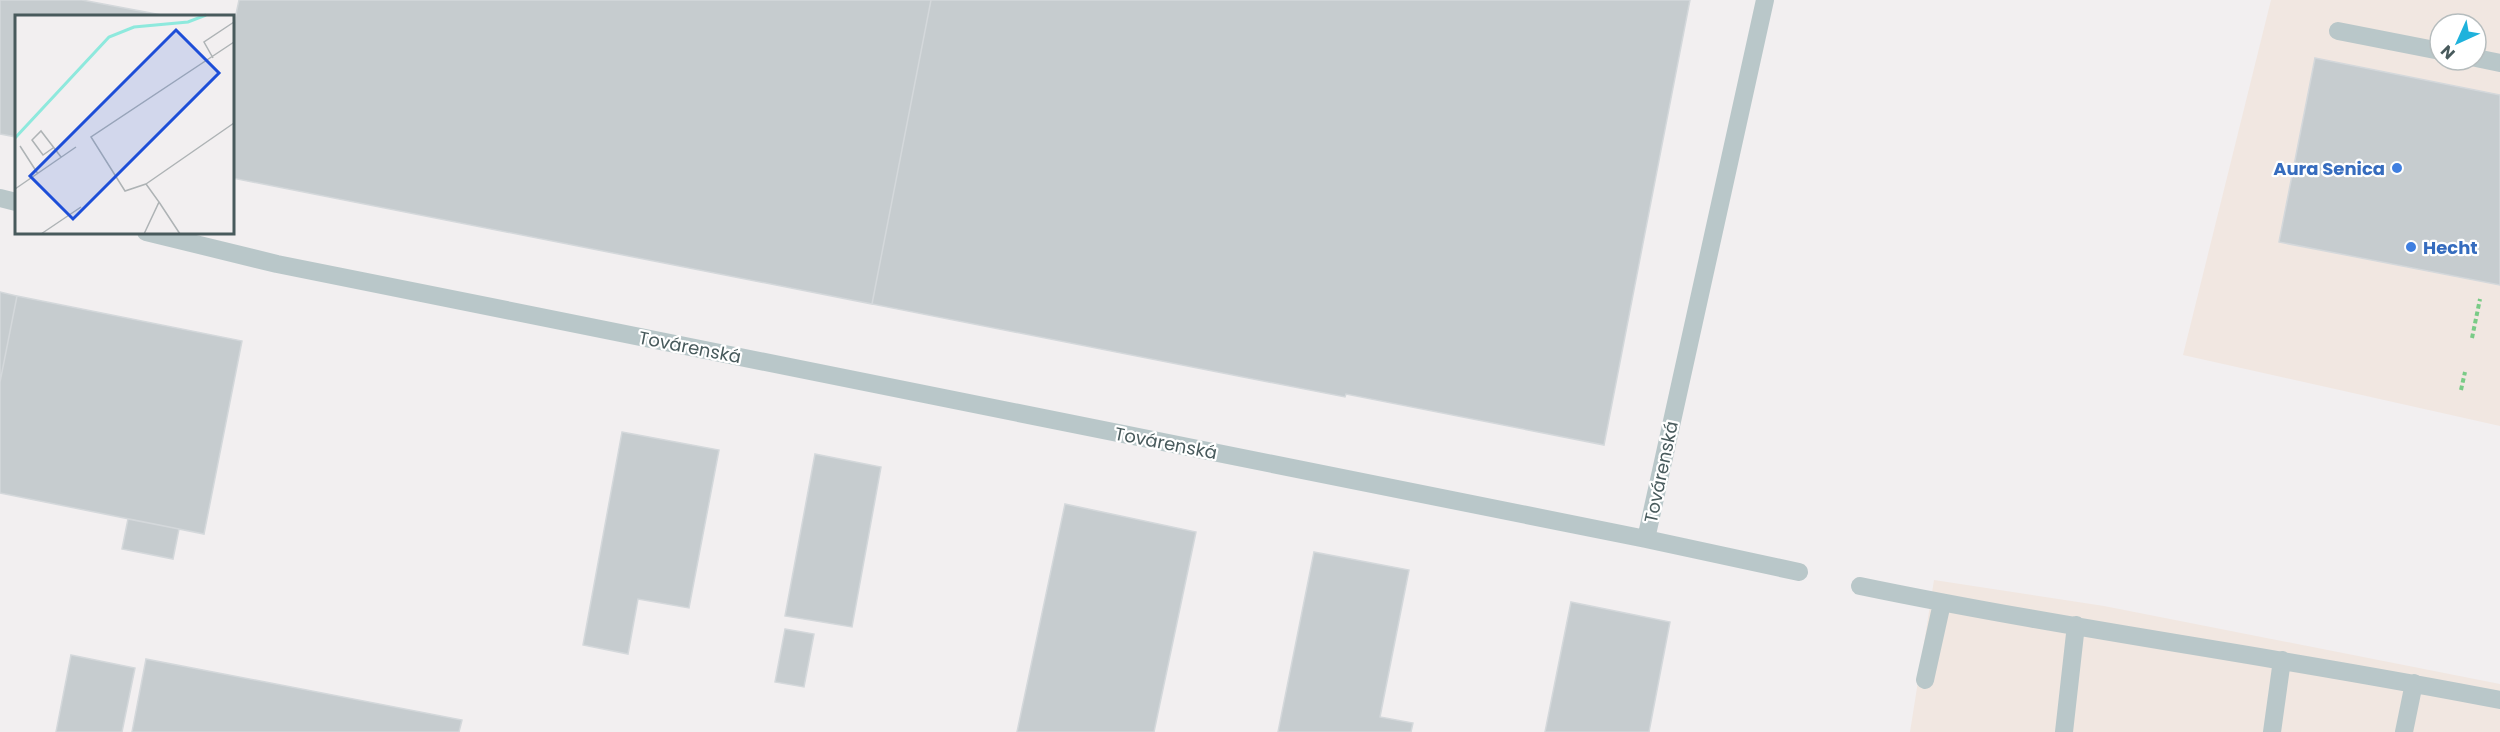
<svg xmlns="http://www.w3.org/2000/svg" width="2500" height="732" font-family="Poppins,sans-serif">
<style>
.commercial{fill:#f1e7e1;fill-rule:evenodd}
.building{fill:#c6cccf;stroke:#d4d8db;stroke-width:1.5}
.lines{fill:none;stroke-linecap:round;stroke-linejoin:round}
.path{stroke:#79cb86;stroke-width:4;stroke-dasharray:4.5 3;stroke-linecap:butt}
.lane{stroke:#b9c7c9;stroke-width:18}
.shop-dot{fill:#3f7fe0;stroke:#fff;stroke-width:2}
.labels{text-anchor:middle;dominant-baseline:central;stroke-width:4.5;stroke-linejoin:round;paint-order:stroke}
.shop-label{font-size:18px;font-weight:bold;fill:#366cbe;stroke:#fff;text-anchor:end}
.street-label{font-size:18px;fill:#485a5c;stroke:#fff}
.inset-river{fill:none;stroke:#8ee9dd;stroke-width:3}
.inset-road{fill:none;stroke:#aeb3b5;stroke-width:1.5}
.view{fill:#1d4ed8;fill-opacity:0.15;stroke:#1d4ed8;stroke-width:3}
.inset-edge{fill:none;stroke:#485a5c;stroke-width:3}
</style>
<rect width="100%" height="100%" fill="#f2eff0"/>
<path class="commercial" d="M 2271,0 L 2500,0 L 2500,426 L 2183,355 ZM 2440,24 L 2476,24 L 2476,60 L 2440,60 Z
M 1934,580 L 2104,606 L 2500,684 L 2500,732 L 1910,732 Z"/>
<path class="building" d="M 0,0 L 82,0 L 167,16 L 16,16 L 16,137 L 0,134 Z
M 239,0 L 931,0 L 872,304 L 232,178 L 232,33 Z
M 931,0 L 1690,0 L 1604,445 L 1346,394 L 1345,397 L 872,304 Z
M 2315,58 L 2500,95 L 2500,285 L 2279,242 Z
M 0,292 L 17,296 L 0,382 Z
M 17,296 L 242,341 L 204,534 L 0,493 L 0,382 Z
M 622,432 L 719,450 L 689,608 L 638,599 L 628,654 L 583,645 Z
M 815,454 L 881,467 L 852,627 L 785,616 Z
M 1065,504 L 1196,532 L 1154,732 L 1017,732 Z
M 128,519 L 179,529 L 173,559 L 122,549 Z
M 1314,552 L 1409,570 L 1380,717 L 1413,723 L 1411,732 L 1278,732 Z
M 1571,602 L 1670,622 L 1649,732 L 1545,732 Z
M 785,629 L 814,634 L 804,687 L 775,682 Z
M 71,655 L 135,668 L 122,732 L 56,732 Z
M 146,659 L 462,720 L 459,732 L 132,732 Z"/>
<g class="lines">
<path class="path" d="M 2472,338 L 2480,299
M 2461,390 L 2465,372"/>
<path class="lane" d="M 2338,31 L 2440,51
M 2476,58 L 2500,63
M 0,198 L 16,202
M 146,232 L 277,264 L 1646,539 L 1765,0
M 1646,539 L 1799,572
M 1860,586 C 2072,630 2287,658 2500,700
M 1925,680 L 1942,603
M 2064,732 L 2076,625
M 2272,732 L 2282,660
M 2404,732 L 2414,683"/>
</g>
<g class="shop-dot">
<circle cx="2397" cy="168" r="6"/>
<circle cx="2411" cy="247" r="6"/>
</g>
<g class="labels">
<g class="shop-label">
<text x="2385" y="168">Aura Senica</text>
<text x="2423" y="247" text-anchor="start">Hecht</text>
</g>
<g class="street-label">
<text transform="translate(690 347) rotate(11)">Továrenská</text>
<text transform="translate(1166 443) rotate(11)">Továrenská</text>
<text transform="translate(1661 472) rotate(-78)">Továrenská</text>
</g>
</g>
<g transform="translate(15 15)">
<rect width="219" height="219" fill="#f2eff0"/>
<path class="inset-river" d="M 0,123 L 94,22 L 119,12 L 173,7 L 191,0"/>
<path class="inset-road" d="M 198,43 L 189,27 L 219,7M 5,131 L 23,159M 38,133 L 28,140 L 17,125 L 26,116 L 46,142M 131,169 L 219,108M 0,174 L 61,132M 144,187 L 165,219M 26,219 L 66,192M 129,219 L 144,187 L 131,169 L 110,176 L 76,122 L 219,27"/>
<path class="view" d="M 161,15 L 204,58 L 58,204 L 15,161 Z"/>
<rect width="219" height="219" class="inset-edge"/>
</g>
<g transform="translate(2458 42) rotate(225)"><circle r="28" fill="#ffffff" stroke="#b6bdbe" stroke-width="1.5"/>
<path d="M0-4.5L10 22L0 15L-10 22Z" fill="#1fb2dc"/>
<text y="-9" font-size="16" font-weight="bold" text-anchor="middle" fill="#485a5c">N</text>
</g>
</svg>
